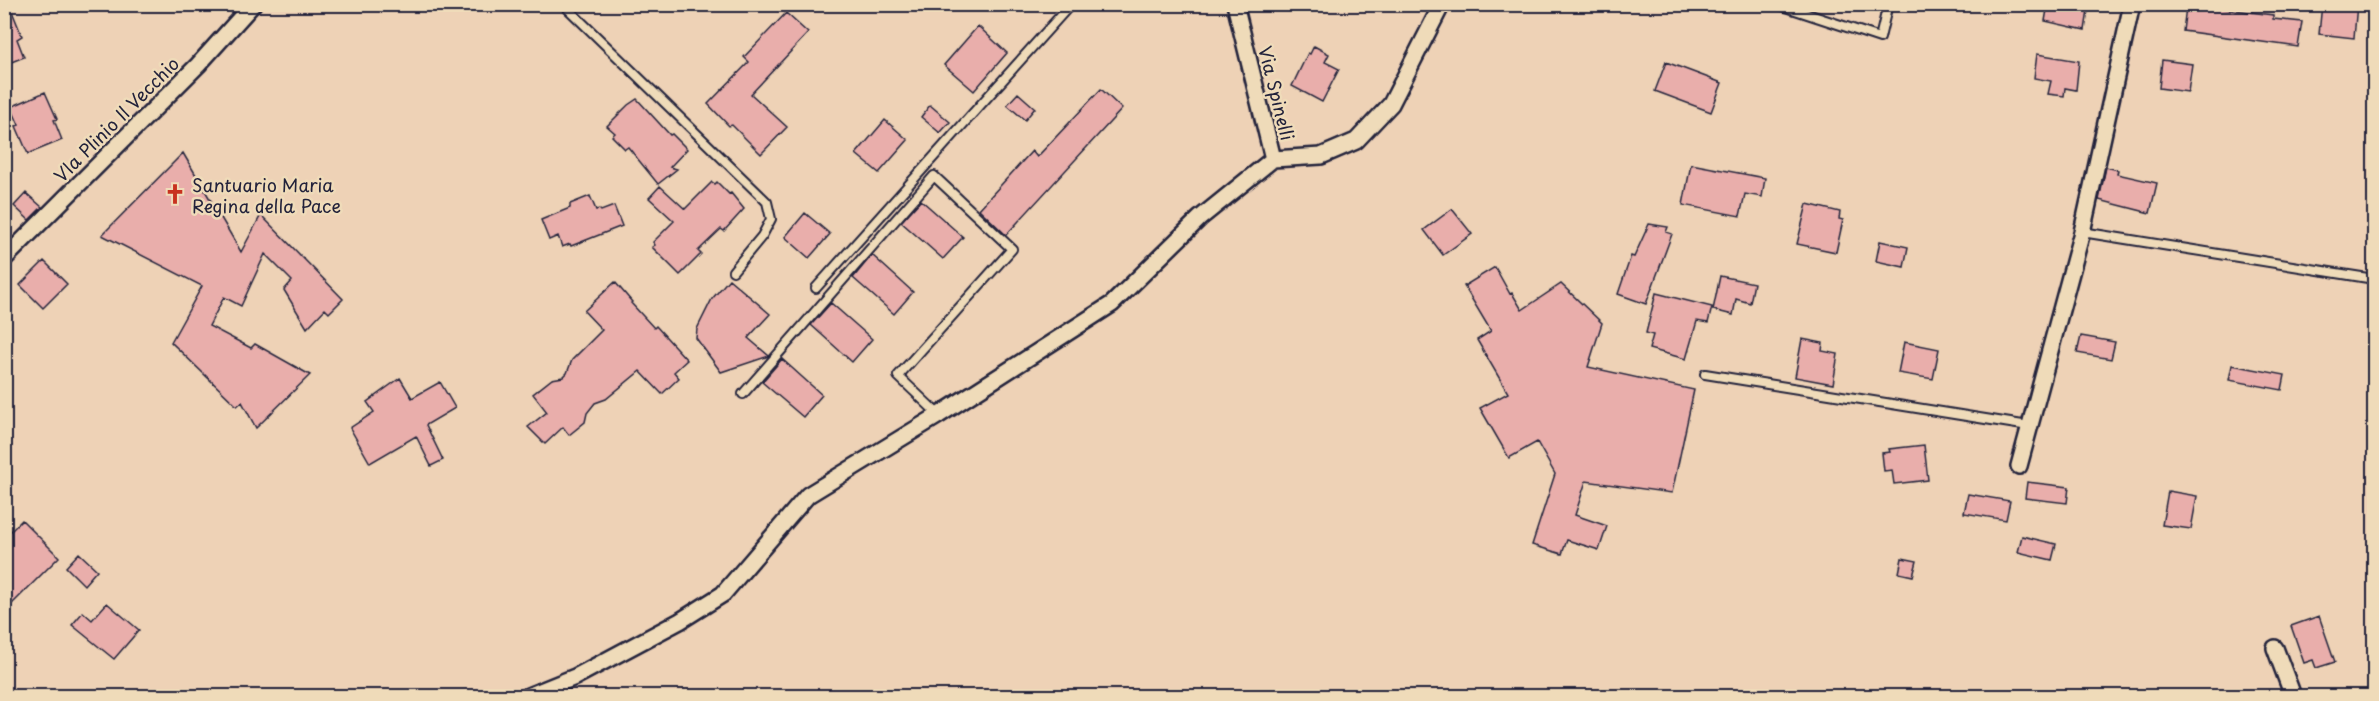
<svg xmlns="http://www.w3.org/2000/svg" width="2379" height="701" font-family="'Playpen Sans',sans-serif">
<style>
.building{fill:#e9aeab;stroke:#22223b;stroke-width:1.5}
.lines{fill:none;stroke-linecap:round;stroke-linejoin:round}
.service-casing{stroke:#22223b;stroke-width:12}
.minor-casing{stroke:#22223b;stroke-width:20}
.service{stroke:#efdbb9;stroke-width:8}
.minor{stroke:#efdbb9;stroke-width:15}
.labels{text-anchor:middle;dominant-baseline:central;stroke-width:5;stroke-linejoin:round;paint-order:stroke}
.street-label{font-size:18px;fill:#22223b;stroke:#efdbb9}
.poi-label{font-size:18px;fill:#22223b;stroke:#efdbb9;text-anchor:start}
</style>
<rect width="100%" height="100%" fill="#eed2b6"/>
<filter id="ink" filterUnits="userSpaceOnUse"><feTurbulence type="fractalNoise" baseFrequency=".0167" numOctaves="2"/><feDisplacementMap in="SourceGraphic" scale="12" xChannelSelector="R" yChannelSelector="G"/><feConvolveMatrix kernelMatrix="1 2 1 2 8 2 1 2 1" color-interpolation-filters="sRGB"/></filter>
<g filter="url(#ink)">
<path class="building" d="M 4,4 L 9,4 L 22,36 L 17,39 L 24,57 L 4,65 Z
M 2048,4 L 2089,4 L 2085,30 L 2045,21 Z
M 2322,4 L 2357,4 L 2354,38 L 2319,34 Z
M 2202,6 L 2273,15 L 2273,19 L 2302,22 L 2298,47 L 2183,31 L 2186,7 L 2201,9 Z
M 786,13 L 808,33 L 751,94 L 787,127 L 761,154 L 732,125 L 729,126 L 708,104 L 749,62 L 744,57 Z
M 978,26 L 1007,53 L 974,91 L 944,65 Z
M 1314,46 L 1329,54 L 1325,62 L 1339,69 L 1322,102 L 1292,86 L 1308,53 L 1310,54 Z
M 2037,54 L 2079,61 L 2076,90 L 2065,88 L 2064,96 L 2048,94 L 2051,81 L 2034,78 Z
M 2162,60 L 2192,64 L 2188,92 L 2159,88 Z
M 1666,62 L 1722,83 L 1711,112 L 1655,91 Z
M 1101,89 L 1122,109 L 1006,235 L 979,209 L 1032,151 L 1037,157 Z
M 45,92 L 57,119 L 54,120 L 62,140 L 28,154 L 16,126 L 19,125 L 11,107 Z
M 1018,93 L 1035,108 L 1025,120 L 1007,105 Z
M 637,99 L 670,135 L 672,134 L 687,149 L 670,167 L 677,169 L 658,184 L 628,147 L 625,149 L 612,136 L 615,133 L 607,126 L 628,105 Z
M 930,105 L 950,122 L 940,133 L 921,117 Z
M 885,120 L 908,140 L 879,173 L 856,154 Z
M 183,153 L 241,252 L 261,215 L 343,299 L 329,313 L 325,309 L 307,328 L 284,290 L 292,281 L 265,254 L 241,306 L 224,297 L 209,326 L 251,348 L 255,344 L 310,375 L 256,428 L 242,402 L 237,406 L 171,342 L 202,286 L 102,235 Z
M 1691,164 L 1765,178 L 1762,197 L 1745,194 L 1740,216 L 1683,205 Z
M 2106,167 L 2118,170 L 2117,174 L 2157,183 L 2150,213 L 2099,200 Z
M 712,182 L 715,184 L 717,182 L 729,194 L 731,193 L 744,209 L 724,231 L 721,229 L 698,251 L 701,254 L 680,275 L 652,247 L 655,245 L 653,242 L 674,221 L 649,198 L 660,186 L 685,209 Z
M 26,193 L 42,207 L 29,220 L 14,206 Z
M 590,196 L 596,210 L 599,209 L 601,211 L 614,206 L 622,226 L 571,246 L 570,244 L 562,247 L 558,236 L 549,240 L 541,220 L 570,208 L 570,204 Z
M 921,200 L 963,237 L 943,259 L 901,222 Z
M 1807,204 L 1840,212 L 1839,219 L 1843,220 L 1836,252 L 1797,244 Z
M 1452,209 L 1472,234 L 1443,255 L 1424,230 Z
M 805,213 L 830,234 L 809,258 L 785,237 Z
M 1649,224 L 1668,227 L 1666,232 L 1672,234 L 1646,304 L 1618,294 L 1631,256 L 1634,257 Z
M 1880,241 L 1908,247 L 1904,267 L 1876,261 Z
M 872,255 L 913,292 L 894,314 L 853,278 Z
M 44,261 L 67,284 L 43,308 L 20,285 Z
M 1495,267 L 1510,294 L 1512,293 L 1522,310 L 1561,284 L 1602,323 L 1588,367 L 1694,390 L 1672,493 L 1586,481 L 1575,515 L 1607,526 L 1599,550 L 1567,540 L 1562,554 L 1532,545 L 1555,474 L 1537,442 L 1509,458 L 1480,408 L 1508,393 L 1477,340 L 1491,331 L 1464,286 Z
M 1720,276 L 1754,283 L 1750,303 L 1736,299 L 1733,315 L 1713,310 Z
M 729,279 L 770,314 L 748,338 L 769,356 L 721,372 L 696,338 L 697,329 L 712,299 Z
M 615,282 L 632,302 L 631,303 L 654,328 L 656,326 L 687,360 L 674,372 L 679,378 L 662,394 L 640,371 L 606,399 L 595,403 L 587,413 L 585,422 L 569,435 L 563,427 L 545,444 L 528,427 L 547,412 L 533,394 L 552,379 L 563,377 L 567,373 L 572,360 L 602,330 L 584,311 Z
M 1656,293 L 1712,307 L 1708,323 L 1697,321 L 1686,359 L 1649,349 L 1653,335 L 1646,333 Z
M 831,303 L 872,339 L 852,362 L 811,325 Z
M 2081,336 L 2115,342 L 2111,359 L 2077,353 Z
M 1802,339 L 1823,343 L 1822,351 L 1838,354 L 1833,384 L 1795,377 Z
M 1904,342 L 1939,349 L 1933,379 L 1898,373 Z
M 782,359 L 822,395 L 803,417 L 762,382 Z
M 2232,365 L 2285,375 L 2282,390 L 2229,380 Z
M 400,378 L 412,398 L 440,382 L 455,408 L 426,425 L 443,460 L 431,466 L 416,436 L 370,463 L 350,428 L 374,412 L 367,402 Z
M 1924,445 L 1928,480 L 1894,484 L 1892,470 L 1884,471 L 1882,453 L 1890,452 L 1889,449 Z
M 2027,482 L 2069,487 L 2067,503 L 2025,498 Z
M 2168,491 L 2197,496 L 2191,529 L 2162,525 Z
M 1968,494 L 2010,501 L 2006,520 L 1964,513 Z
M 22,520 L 59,557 L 4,612 L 4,538 Z
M 2022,536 L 2056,544 L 2052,560 L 2018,552 Z
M 79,553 L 97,570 L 84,585 L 66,567 Z
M 1902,558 L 1917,561 L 1913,576 L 1899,573 Z
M 107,603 L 139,630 L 114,659 L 72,625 L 83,612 L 92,620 Z
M 2319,616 L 2335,662 L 2316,668 L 2313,660 L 2304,663 L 2291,626 Z"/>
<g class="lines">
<g class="service-casing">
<path id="service" d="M 563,4 L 767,202 L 771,219 L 762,236 L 733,271
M 1777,4 L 1880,38 L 1888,4
M 2082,232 L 2374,279
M 816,288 L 1071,4
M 1705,374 L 2029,426
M 743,394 L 934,176 L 1012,249 L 898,376 L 939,415"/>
</g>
<g class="minor-casing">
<path id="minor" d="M 1235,4 L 1273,159 L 1321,156 L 1356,141 L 1391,104 L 1442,4
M 4,259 L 198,65 L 253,4
M 2019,466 L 2082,232 L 2132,4
M 2275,648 L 2293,696
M 528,696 L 575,677 L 680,621 L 723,594 L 808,495 L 939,415 L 1112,304 L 1200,218 L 1273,159"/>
</g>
<use href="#service" class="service"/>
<use href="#minor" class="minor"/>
</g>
</g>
<defs>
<g id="church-bare" transform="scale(1.62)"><path d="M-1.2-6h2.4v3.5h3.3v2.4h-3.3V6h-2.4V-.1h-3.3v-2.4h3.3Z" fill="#c8321e" stroke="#efdbb9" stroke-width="2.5" paint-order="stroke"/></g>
</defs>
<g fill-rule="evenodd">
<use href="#church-bare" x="175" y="194"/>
</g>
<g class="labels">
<g class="street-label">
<text transform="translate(1277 93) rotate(76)">Via Spinelli</text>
<text transform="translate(116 119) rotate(-45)">VIa Plinio Il Vecchio</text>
</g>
<g class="poi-label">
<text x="192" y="184">Santuario Maria<tspan x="192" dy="21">Regina della Pace</tspan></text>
</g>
</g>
<rect width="2379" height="701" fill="none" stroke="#efdbb9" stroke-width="24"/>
<rect x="12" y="12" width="2355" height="677" fill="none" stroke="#22223b" stroke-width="2" filter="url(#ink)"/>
</svg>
